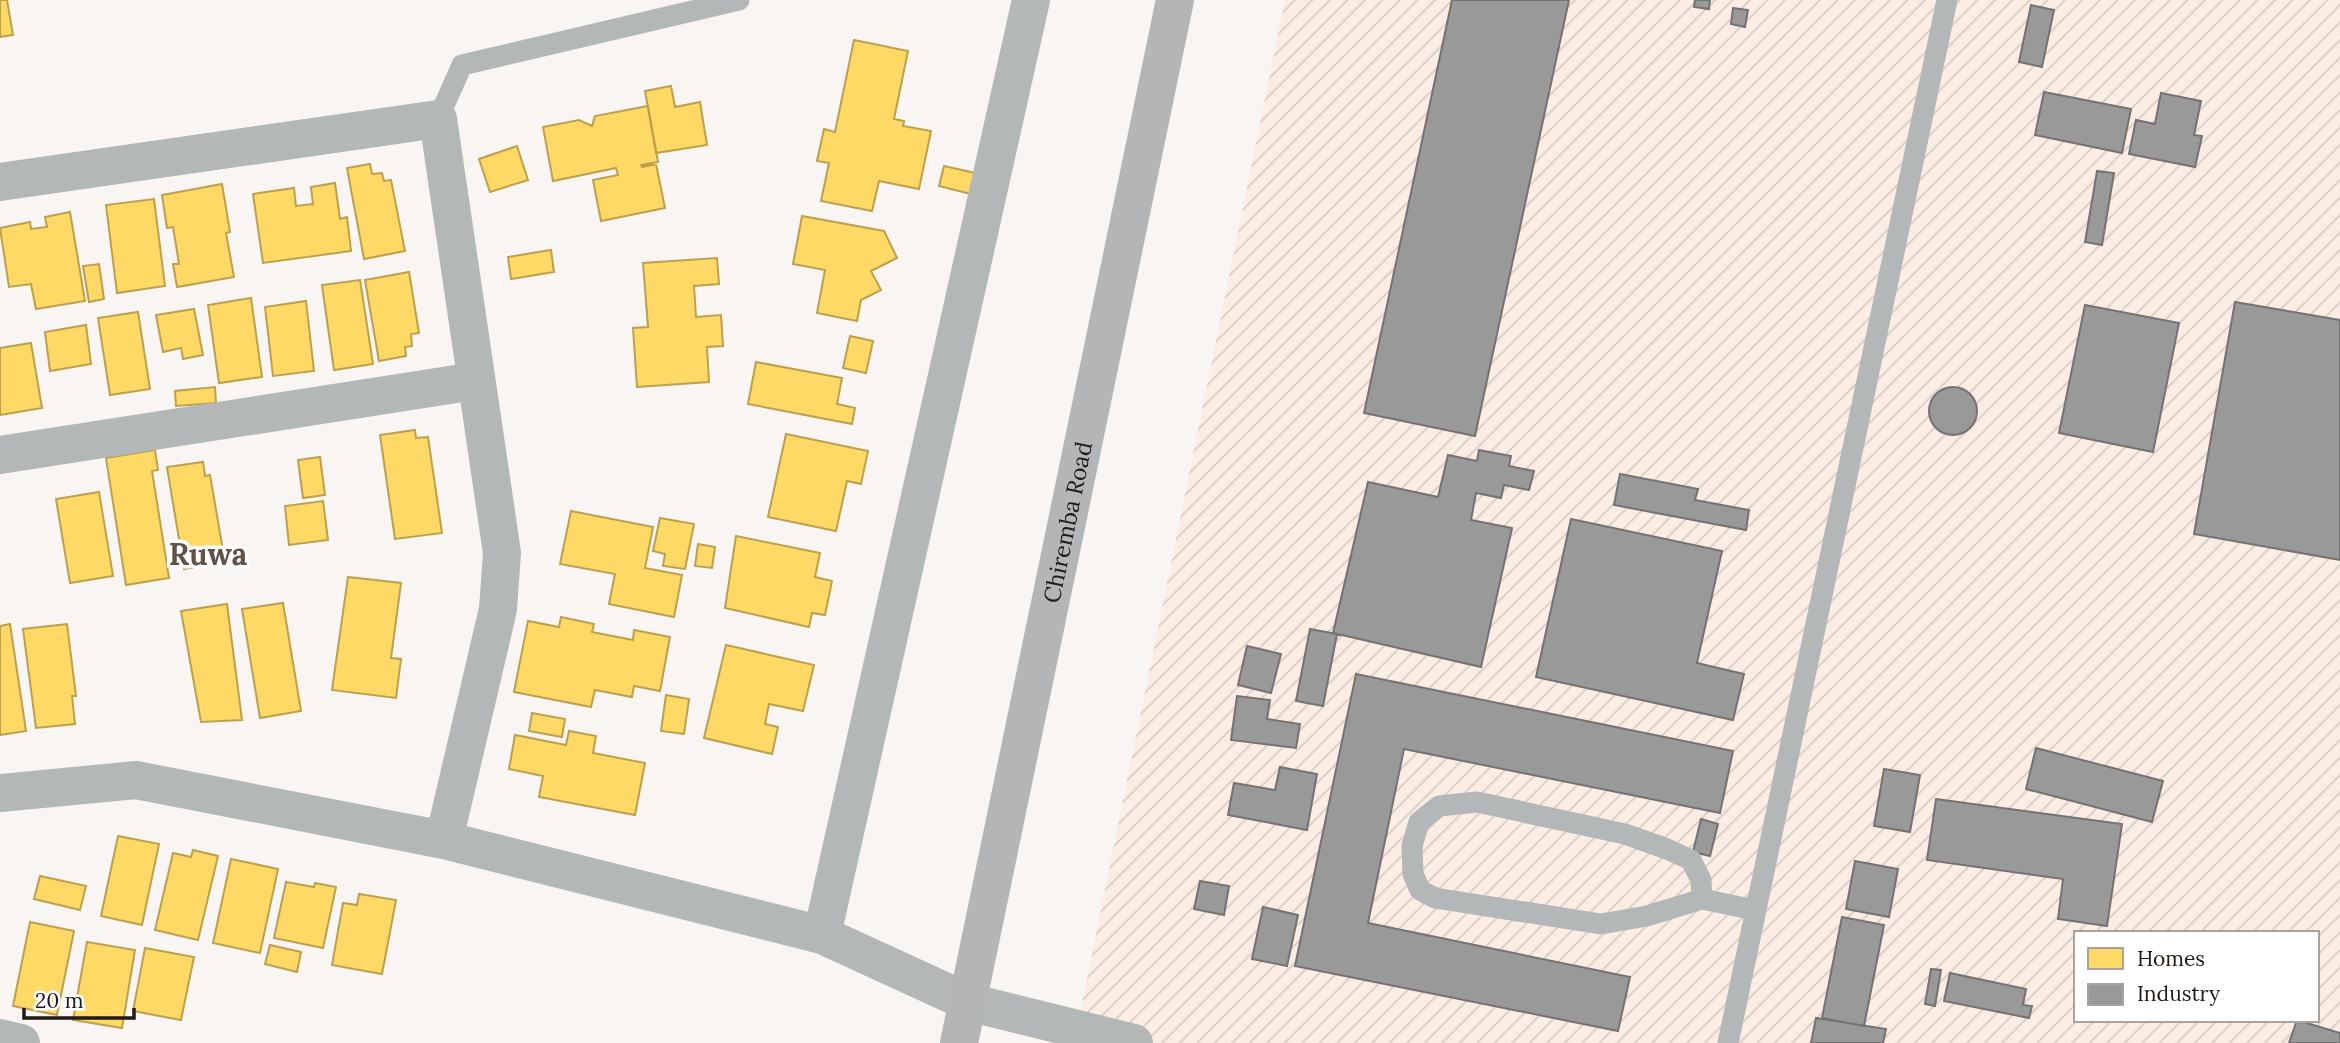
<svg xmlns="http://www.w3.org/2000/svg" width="2340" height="1043" font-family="Lora,serif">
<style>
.industrial{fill:url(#industrial-furrows);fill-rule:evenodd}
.homes{fill:#ffd966;stroke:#bca04e;stroke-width:2}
.industry{fill:#999;stroke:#757371;stroke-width:2}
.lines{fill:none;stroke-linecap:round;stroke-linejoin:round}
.lane{stroke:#b4b7b8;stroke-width:21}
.street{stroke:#b4b7b8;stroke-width:38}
.secondary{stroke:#b3b5b6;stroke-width:38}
.labels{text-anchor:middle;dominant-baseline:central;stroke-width:7;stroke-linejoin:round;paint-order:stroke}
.street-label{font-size:23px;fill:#211a15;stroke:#fff}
.district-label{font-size:30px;font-weight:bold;fill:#625146;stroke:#fff}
</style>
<defs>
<pattern id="industrial-furrows" width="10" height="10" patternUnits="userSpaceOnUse" patternTransform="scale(1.75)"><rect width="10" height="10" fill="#fbede4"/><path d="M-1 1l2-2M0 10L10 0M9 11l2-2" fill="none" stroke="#d7cbc3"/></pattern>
</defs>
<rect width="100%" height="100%" fill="#f9f5f2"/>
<path class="industrial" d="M 1285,0 L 2340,0 L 2340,1043 L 1074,1043 ZM 2076,933 L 2317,933 L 2317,1020 L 2076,1020 Z"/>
<path class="homes" d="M 0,0 L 7,0 L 13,35 L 0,37 Z
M 854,40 L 908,51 L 894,119 L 904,121 L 903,126 L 931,131 L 919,189 L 879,181 L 872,211 L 821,201 L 829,163 L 817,161 L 824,129 L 835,132 Z
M 671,86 L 675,107 L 700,102 L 707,145 L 656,153 L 645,91 Z
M 648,106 L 658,162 L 641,165 L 642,167 L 656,164 L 665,208 L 601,221 L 593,180 L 618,175 L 616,168 L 553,181 L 543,127 L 579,120 L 592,126 L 595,116 Z
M 517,146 L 528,180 L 490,192 L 479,159 Z
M 370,164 L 372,174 L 382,173 L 384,181 L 391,180 L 405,251 L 364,259 L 347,168 Z
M 944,166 L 980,174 L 975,195 L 939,186 Z
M 335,183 L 340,219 L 347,217 L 351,251 L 263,263 L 253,194 L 294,188 L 296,206 L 313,204 L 311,187 Z
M 222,184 L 230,232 L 226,233 L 234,277 L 177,287 L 173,264 L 179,264 L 173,227 L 167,228 L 162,195 Z
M 154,199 L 165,286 L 117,293 L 106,205 Z
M 70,212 L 85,301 L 36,309 L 31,284 L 9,287 L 0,228 L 30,222 L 31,229 L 47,227 L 45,217 Z
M 802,216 L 884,231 L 897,258 L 871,271 L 881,290 L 861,300 L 857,321 L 817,313 L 825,270 L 793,264 Z
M 551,250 L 554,272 L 511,279 L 508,257 Z
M 717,258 L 719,284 L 694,286 L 696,317 L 721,315 L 723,346 L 707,347 L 709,382 L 637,387 L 633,328 L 648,327 L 643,263 Z
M 99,264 L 104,299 L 89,302 L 83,266 Z
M 409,272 L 419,333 L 411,334 L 412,346 L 405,347 L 406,356 L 379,361 L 365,280 Z
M 360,280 L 373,364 L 334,370 L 322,285 Z
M 251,298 L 262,377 L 219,383 L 208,305 Z
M 306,301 L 314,371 L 273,376 L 265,307 Z
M 194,309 L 203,355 L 183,359 L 181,348 L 163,352 L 156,315 Z
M 138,312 L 150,389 L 110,395 L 98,318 Z
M 86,325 L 91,364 L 50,371 L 45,332 Z
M 850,336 L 873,341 L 866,373 L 843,368 Z
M 31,343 L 42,408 L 0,415 L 0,348 Z
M 756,362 L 842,378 L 837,404 L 855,408 L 852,424 L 748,404 Z
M 215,387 L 216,403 L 176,406 L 175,391 Z
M 415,430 L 416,438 L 428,437 L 442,533 L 395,539 L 380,435 Z
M 786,434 L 868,451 L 861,484 L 847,481 L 836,531 L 768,517 Z
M 155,450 L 158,470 L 152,471 L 169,578 L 126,585 L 106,458 Z
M 320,457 L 325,495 L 303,498 L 298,460 Z
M 203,462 L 205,476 L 210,475 L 225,562 L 184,569 L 167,467 Z
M 99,492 L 113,576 L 70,583 L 56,499 Z
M 323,501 L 328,540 L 289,545 L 285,506 Z
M 571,511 L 653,527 L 645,568 L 682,575 L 674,617 L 609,604 L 615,574 L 560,564 Z
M 660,518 L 694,524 L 685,569 L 663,566 L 665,554 L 653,551 Z
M 736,536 L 820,553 L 815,577 L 832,581 L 825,615 L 812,613 L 809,627 L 725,608 Z
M 698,544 L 715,547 L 712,568 L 695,566 Z
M 348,577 L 401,583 L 391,658 L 401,659 L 396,698 L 332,690 Z
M 283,603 L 301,711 L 260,718 L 242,609 Z
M 227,604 L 242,720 L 201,722 L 181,611 Z
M 561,617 L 594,624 L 592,632 L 633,640 L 634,630 L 670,637 L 660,691 L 634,686 L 632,697 L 595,690 L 591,707 L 514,692 L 528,621 L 559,627 Z
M 10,624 L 26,731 L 0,735 L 0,626 Z
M 67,624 L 76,696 L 72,696 L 75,724 L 36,728 L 23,629 Z
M 726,645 L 814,665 L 803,711 L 769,704 L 765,724 L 778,727 L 772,754 L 704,738 Z
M 666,695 L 689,699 L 684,734 L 661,731 Z
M 532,713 L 565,719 L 562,737 L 529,731 Z
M 569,731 L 596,736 L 593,753 L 645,763 L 635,815 L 539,797 L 543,776 L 509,769 L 515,735 L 566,745 Z
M 118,836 L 159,844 L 142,925 L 101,916 Z
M 193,850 L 218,856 L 198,940 L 155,930 L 173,853 L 191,857 Z
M 231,859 L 278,869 L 260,953 L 213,943 Z
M 40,876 L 86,886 L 80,910 L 34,899 Z
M 286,882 L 314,887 L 315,883 L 336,887 L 323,948 L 274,938 Z
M 359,894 L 396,900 L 382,974 L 332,965 L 343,903 L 357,905 Z
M 30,922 L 74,931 L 57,1015 L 13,1006 Z
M 87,942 L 135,950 L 122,1028 L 73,1020 Z
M 270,945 L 301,952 L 297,972 L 265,964 Z
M 145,948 L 194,957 L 181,1020 L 133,1011 Z"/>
<path class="industry" d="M 1452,0 L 1569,0 L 1475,436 L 1364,413 Z
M 1695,0 L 1710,0 L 1709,9 L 1694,7 Z
M 2031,5 L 2054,10 L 2042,67 L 2019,62 Z
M 1733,8 L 1748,10 L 1745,27 L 1731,24 Z
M 2044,92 L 2131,109 L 2122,153 L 2035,135 Z
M 2161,93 L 2201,101 L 2194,135 L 2202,136 L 2195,167 L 2129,154 L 2136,120 L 2155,124 Z
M 2097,171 L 2114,173 L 2102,245 L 2085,242 Z
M 2235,302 L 2340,320 L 2340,560 L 2194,534 Z
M 2085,305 L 2179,323 L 2153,452 L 2059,433 Z
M1929 411a24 24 0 1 1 48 0a24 24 0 1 1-48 0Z
M 1479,450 L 1511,456 L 1509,466 L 1534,471 L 1529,490 L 1504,485 L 1501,498 L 1476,493 L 1471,520 L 1512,528 L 1481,667 L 1333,633 L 1368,482 L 1438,497 L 1448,455 L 1477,461 Z
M 1620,474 L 1698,489 L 1695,500 L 1749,510 L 1746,530 L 1614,505 Z
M 1571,519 L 1722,551 L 1697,663 L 1744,674 L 1733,720 L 1536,677 Z
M 1310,629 L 1337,634 L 1323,706 L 1296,701 Z
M 1247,646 L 1281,654 L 1271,693 L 1238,685 Z
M 1356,674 L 1733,751 L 1720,813 L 1404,749 L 1368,923 L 1630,977 L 1618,1031 L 1295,966 Z
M 1237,696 L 1270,700 L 1267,719 L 1300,724 L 1296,748 L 1231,740 Z
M 2036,748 L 2163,781 L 2152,822 L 2026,789 Z
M 1280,767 L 1317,774 L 1307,830 L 1228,815 L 1234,783 L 1275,790 Z
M 1884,769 L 1920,775 L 1910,832 L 1874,826 Z
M 1936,799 L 2122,824 L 2107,926 L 2058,919 L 2063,879 L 1927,860 Z
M 1701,819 L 1718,824 L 1710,856 L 1693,852 Z
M 1855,861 L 1898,869 L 1889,917 L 1846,909 Z
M 1200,881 L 1229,886 L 1224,915 L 1194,909 Z
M 1263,907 L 1298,915 L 1287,966 L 1252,959 Z
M 1842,917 L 1884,925 L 1864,1026 L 1822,1018 Z
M 1931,969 L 1941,970 L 1935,1006 L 1925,1004 Z
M 1950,973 L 2026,989 L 2023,1005 L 2032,1006 L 2029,1018 L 1944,1001 Z
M 1816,1018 L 1886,1029 L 1883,1043 L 1811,1043 Z
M 2297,1020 L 2340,1033 L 2340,1043 L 2289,1043 Z"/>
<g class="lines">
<path class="lane" d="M 438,119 L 462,65 L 739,0
M 1702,899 L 1701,880 L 1691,860 L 1667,849 L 1625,834 L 1477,802 L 1439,806 L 1419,822 L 1412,846 L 1413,874 L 1420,890 L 1435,898 L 1601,924 L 1647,916 L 1702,899 L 1755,910
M 1728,1043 L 1947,0"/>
<path class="street" d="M 0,182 L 438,119 L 502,553 L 498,609 L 444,840
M 0,455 L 475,381
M 0,793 L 136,780 L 444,840 L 822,935 L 968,1002 L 1134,1043
M 822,935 L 1031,0
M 0,1038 L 21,1043"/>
<path class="secondary" id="s1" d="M 959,1043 L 1175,0"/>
</g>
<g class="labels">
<g class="street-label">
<text stroke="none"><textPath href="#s1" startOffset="532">Chiremba Road</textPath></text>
</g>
<g class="district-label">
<text x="208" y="554">Ruwa</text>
</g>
</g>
<rect x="2074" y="931" width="245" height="91" fill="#ffffff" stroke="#a6a3a1" stroke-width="2"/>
<rect x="2088" y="948" width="35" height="21" fill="#ffd966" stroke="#a6a3a1" stroke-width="2"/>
<text x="2137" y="966" font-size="21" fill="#211a15">Homes</text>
<rect x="2088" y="984" width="35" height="21" fill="#999999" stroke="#a6a3a1" stroke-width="2"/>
<text x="2137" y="1001" font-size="21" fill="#211a15">Industry</text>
<path d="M24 1008v10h110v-10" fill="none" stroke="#211a15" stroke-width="3.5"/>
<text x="35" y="1008" font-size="21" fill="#211a15" stroke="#ffffff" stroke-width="5" paint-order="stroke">20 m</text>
</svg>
